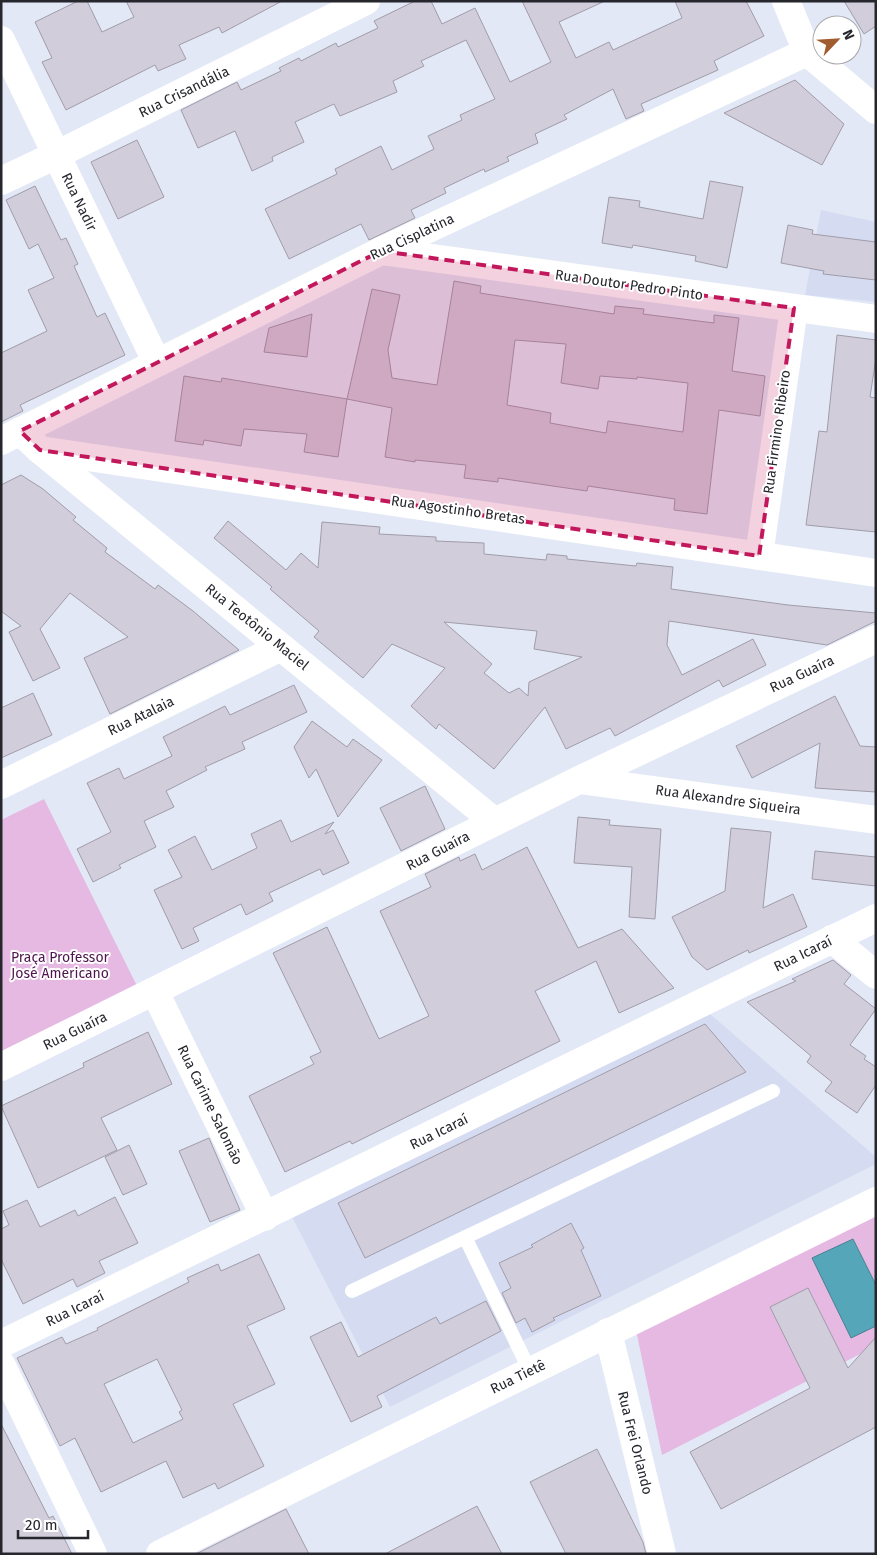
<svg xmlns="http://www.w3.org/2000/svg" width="877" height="1555" font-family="'Fira Sans',sans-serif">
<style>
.built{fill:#d5dcf2}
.green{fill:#e5b9e2}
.water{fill:#56a6ba;stroke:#488090}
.building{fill:#d1cddb;stroke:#a09caa;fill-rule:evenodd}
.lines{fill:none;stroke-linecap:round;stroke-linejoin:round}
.service{stroke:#fff;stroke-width:14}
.minor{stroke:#fff;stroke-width:28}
.tertiary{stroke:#fff;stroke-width:28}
.marked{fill:#c2185b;fill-opacity:0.2;stroke:#c2185b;stroke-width:4;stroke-dasharray:10 6;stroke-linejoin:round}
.labels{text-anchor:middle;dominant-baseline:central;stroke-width:4;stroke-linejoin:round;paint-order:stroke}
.street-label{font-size:14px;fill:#26272d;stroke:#fff}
.park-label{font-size:14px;fill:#4e154e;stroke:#fff}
</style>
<rect width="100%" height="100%" fill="#e3e8f6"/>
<path class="built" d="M 821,210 L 876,222 L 876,302 L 805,295 Z
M 710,1014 L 876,1157 L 876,1164 L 390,1407 L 291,1215 Z"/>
<path class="green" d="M 44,799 L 139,990 L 1,1061 L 1,820 Z
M 876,1212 L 876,1346 L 662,1455 L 636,1330 Z"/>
<path class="water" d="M 853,1239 L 876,1285 L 876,1326 L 851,1338 L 812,1258 Z"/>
<path class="building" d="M 78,1 L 87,1 L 102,32 L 134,17 L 126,1 L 282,1 L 222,33 L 219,27 L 179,45 L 186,59 L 158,71 L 155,65 L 66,110 L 42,62 L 52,58 L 35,22 Z
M 415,1 L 431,1 L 442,24 L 475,8 L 510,82 L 551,62 L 522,1 L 605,1 L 559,22 L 576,58 L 609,42 L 613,50 L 682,18 L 675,1 L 746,1 L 764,36 L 714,61 L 718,70 L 641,104 L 644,111 L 626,119 L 613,89 L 564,115 L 567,119 L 535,134 L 538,143 L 507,157 L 509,161 L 485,172 L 484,169 L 444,188 L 446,193 L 411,210 L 415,218 L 369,240 L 361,224 L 289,259 L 265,209 L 337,174 L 335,169 L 381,146 L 392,170 L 434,149 L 428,136 L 462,120 L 460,115 L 495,99 L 466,40 L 421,61 L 424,66 L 393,81 L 397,92 L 340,116 L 334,104 L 295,122 L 304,142 L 272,157 L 273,161 L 252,171 L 235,131 L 198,148 L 181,110 L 237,82 L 241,90 L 281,71 L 279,68 L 299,58 L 301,61 L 336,43 L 338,47 L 378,28 L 374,21 Z
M 844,1 L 876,1 L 876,26 L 864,34 Z
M 795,80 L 844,124 L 822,165 L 724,113 Z
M 137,140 L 164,197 L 118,219 L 91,162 Z
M 710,181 L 743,187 L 727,268 L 695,261 L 696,256 L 633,245 L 632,248 L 602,243 L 609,197 L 640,201 L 639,207 L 703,219 Z
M 35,186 L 61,240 L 66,238 L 78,264 L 74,266 L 97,317 L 105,313 L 125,355 L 20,405 L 23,411 L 1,422 L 1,353 L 47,331 L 28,290 L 54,278 L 38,244 L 29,249 L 6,200 Z
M 788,225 L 813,230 L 812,234 L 876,242 L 876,280 L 823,274 L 824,271 L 781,263 Z
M 454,281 L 481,286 L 480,293 L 614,314 L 615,306 L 644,309 L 643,314 L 714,323 L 714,315 L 739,318 L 732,371 L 765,376 L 760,416 L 719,410 L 707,514 L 674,510 L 675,499 L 588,486 L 587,491 L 498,478 L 498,482 L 464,478 L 466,465 L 415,460 L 415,462 L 385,457 L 392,408 L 347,399 L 372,289 L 400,295 L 388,350 L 392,378 L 437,385 ZM 515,340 L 566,344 L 561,383 L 598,389 L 600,376 L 637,379 L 637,377 L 688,383 L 683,432 L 608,421 L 606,433 L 550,423 L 551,413 L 507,405 Z
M 312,314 L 307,357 L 264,352 L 269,328 Z
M 837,335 L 876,340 L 876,358 L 870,397 L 876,398 L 876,532 L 806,525 L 819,431 L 827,432 Z
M 184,376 L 221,382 L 222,378 L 347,399 L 338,457 L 304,452 L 307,434 L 244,429 L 241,446 L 204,440 L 203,445 L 175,441 Z
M 21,475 L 43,489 L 76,517 L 73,520 L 107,548 L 105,552 L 155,589 L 158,585 L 193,611 L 239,650 L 110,714 L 84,658 L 128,637 L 70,593 L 40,629 L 60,668 L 33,681 L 9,632 L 21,626 L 1,611 L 1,485 Z
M 228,521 L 286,570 L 301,553 L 318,568 L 322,522 L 380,527 L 379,534 L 436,537 L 436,541 L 484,543 L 484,554 L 546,560 L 547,554 L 567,556 L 567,559 L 636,566 L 637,563 L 673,567 L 671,589 L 788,605 L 876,613 L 876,621 L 827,645 L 669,621 L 667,645 L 682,675 L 753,639 L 766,665 L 723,687 L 719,680 L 615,736 L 610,728 L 566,749 L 545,707 L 494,769 L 439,724 L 436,729 L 411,706 L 445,668 L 392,644 L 363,678 L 314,637 L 319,631 L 270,589 L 272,587 L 214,538 ZM 444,622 L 537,631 L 534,649 L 582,657 L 529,682 L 528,696 L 519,688 L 509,693 L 484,673 L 492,664 Z
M 294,685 L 307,712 L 242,742 L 245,749 L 205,767 L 207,770 L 166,791 L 174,807 L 144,821 L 156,847 L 119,865 L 121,868 L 93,882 L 77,849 L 111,832 L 87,783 L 119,768 L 124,779 L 172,756 L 163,737 L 225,706 L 230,715 Z
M 33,693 L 52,735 L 1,758 L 1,708 Z
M 835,696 L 860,746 L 876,747 L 876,792 L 815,788 L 820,743 L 752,778 L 736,746 Z
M 312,721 L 347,747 L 353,739 L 382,760 L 338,817 L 316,769 L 309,778 L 294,747 Z
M 425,786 L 445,829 L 401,851 L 380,808 Z
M 578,817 L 610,820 L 609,825 L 661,829 L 655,919 L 629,917 L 632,867 L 574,863 Z
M 281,820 L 291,842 L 334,822 L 325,834 L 333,830 L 349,863 L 323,875 L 320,869 L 269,893 L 273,901 L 246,915 L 241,904 L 193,928 L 199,941 L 182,949 L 154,890 L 182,877 L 168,850 L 195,836 L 212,870 L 257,848 L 251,834 Z
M 731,828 L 771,832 L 763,908 L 793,894 L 807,927 L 749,953 L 748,950 L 707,970 L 692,957 L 672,917 L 725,891 Z
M 527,847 L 578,948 L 622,929 L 674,988 L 619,1013 L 596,961 L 535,991 L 560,1041 L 352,1144 L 350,1141 L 285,1172 L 249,1096 L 314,1064 L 310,1057 L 321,1052 L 273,953 L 327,927 L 379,1039 L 429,1016 L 380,911 L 431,887 L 425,874 L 459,857 L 460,861 L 475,854 L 482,870 Z
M 815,851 L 876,857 L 876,886 L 812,879 Z
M 833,960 L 851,975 L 844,984 L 876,1009 L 850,1045 L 866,1056 L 864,1059 L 876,1067 L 876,1085 L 857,1113 L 825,1091 L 832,1082 L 807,1062 L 811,1056 L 747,1002 L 796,981 L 792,979 Z
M 705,1024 L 746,1072 L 365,1258 L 338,1203 Z
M 148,1032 L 172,1084 L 101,1118 L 117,1150 L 38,1188 L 1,1106 L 84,1067 L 83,1063 Z
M 209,1138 L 240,1210 L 210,1222 L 179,1151 Z
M 129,1145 L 147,1184 L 123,1195 L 105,1157 Z
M 115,1197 L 138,1243 L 99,1261 L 105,1273 L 77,1287 L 73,1279 L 23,1304 L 1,1259 L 1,1229 L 9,1225 L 3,1211 L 27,1200 L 40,1227 L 75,1210 L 78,1216 Z
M 571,1223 L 584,1248 L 581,1250 L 601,1296 L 553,1318 L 555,1320 L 532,1332 L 525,1318 L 516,1323 L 502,1293 L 511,1288 L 499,1263 L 533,1247 L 531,1245 Z
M 259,1254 L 285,1309 L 247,1326 L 275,1384 L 233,1404 L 264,1466 L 218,1489 L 215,1483 L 183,1498 L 166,1461 L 101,1492 L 75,1438 L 60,1446 L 17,1358 L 62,1337 L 66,1344 L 98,1330 L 97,1328 L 189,1282 L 187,1278 L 218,1264 L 221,1271 ZM 157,1359 L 182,1410 L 179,1412 L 183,1419 L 133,1443 L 104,1384 Z
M 808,1288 L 848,1368 L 876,1337 L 876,1427 L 721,1509 L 690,1452 L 810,1388 L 770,1307 Z
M 486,1301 L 501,1331 L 377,1396 L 382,1407 L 351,1422 L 310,1337 L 341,1322 L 358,1357 L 436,1317 L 440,1324 Z
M 1,1424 L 49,1518 L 53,1516 L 72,1554 L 1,1554 Z
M 597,1449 L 643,1542 L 646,1554 L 566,1554 L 530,1482 Z
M 477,1506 L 502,1554 L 385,1554 Z
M 286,1509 L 309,1554 L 196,1554 Z"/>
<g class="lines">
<path class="service" d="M 465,1237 L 530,1371
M 352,1291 L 773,1091"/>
<path class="minor" d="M 786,1 L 807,52 L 876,110
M 56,155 L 366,1
M 381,251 L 807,52
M 40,450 L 495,822
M 759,556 L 794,308
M 579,780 L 876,820
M 1,785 L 281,647
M 832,939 L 876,975
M 155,992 L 265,1217
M 1,1067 L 579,780 L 876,639
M 608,1332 L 662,1554
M 1,1344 L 876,918"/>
<path class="tertiary" d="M 1,40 L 157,363
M 1,181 L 56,155
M 20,431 L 40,450 L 876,573
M 1,441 L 381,251 L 876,319
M 1,1364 L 93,1554
M 160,1554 L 876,1201"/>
</g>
<path class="marked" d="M 381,251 L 794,308 L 759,556 L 40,450 L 20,431 Z"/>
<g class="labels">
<g class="street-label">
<text transform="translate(184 92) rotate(-26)">Rua Crisandália</text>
<text transform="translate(79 202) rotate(64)">Rua Nadir</text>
<text transform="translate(412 237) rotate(-25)">Rua Cisplatina</text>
<text transform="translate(629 285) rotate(8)">Rua Doutor Pedro Pinto</text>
<text transform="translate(777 432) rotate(-82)">Rua Firmino Ribeiro</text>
<text transform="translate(458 510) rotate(8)">Rua Agostinho Bretas</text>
<text transform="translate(257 627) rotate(39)">Rua Teotônio Maciel</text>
<text transform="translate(802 674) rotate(-25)">Rua Guaíra</text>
<text transform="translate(141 716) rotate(-26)">Rua Atalaia</text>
<text transform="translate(728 800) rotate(8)">Rua Alexandre Siqueira</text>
<text transform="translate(438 851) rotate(-27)">Rua Guaíra</text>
<text transform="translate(803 954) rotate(-26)">Rua Icaraí</text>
<text transform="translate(75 1031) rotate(-26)">Rua Guaíra</text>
<text transform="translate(210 1105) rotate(64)">Rua Carime Salomão</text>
<text transform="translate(439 1132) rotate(-26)">Rua Icaraí</text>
<text transform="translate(75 1309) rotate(-26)">Rua Icaraí</text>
<text transform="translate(518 1377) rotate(-26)">Rua Tietê</text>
<text transform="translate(635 1443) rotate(76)">Rua Frei Orlando</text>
</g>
<g class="park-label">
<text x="60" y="957">Praça Professor<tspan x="60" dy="16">José Americano</tspan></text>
</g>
</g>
<rect width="877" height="1555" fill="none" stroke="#26272d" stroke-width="5"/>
<g transform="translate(837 40) rotate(65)"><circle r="24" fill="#ffffff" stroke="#a8a9ab"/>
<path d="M0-4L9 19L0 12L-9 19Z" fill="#a15c2f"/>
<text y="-8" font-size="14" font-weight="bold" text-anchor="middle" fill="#26272d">N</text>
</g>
<path d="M18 1530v8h70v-8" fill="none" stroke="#26272d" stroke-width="2.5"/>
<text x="25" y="1530" font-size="15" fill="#26272d" stroke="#ffffff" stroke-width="4" paint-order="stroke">20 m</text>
</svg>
